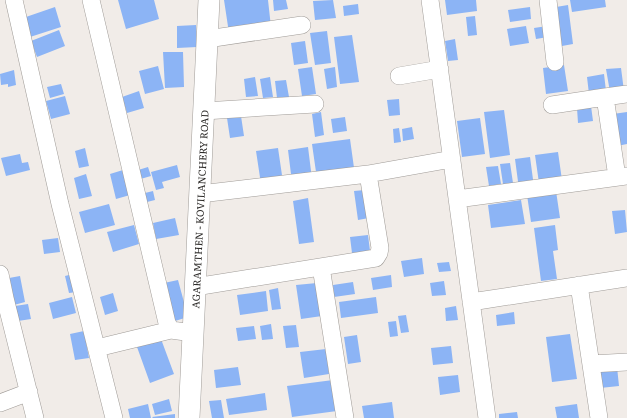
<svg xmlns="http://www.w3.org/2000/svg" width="627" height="418" font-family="Literata,serif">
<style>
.building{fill:#8cb4f5}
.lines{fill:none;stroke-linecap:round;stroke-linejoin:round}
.minor-casing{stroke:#a09c98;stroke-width:18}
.major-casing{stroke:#a09c98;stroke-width:22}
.minor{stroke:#fff;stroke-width:17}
.major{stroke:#fff;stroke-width:21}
.labels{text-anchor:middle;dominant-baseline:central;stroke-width:3;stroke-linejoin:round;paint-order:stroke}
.street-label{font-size:10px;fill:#2e2c2a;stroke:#f1ece8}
</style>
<rect width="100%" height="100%" fill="#f1ece8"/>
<path class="building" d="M 118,0 L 154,0 L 159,19 L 126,29 Z
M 224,0 L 268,0 L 271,27 L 229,33 Z
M 273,0 L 286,0 L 288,9 L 274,11 Z
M 333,0 L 336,18 L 315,20 L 313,1 Z
M 445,0 L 476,0 L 477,11 L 447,15 Z
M 570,0 L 605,0 L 606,7 L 572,12 Z
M 358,4 L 359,14 L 344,16 L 343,6 Z
M 568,5 L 573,44 L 562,46 L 556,7 Z
M 55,7 L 61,27 L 30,37 L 23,18 Z
M 530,7 L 531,19 L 510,22 L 508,10 Z
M 475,16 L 477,35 L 468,36 L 466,17 Z
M 196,25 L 197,47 L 177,48 L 177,26 Z
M 526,26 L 529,43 L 510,46 L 507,29 Z
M 547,26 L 548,37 L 536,39 L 534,28 Z
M 59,30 L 65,46 L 37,57 L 31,41 Z
M 327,31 L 331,63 L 315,65 L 310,33 Z
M 352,35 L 359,82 L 340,84 L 334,37 Z
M 455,39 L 458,60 L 448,61 L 445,41 Z
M 305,41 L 308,63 L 294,65 L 291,43 Z
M 163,52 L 183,52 L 184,87 L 165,88 Z
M 564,65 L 568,91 L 546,94 L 543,68 Z
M 158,66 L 164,89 L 145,94 L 139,71 Z
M 312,67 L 316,94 L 302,96 L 298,69 Z
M 335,67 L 337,87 L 327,89 L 324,69 Z
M 621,68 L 624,91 L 610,92 L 606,69 Z
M 14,70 L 16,85 L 8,87 L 8,84 L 1,85 L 0,74 Z
M 604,74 L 606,91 L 589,94 L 587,77 Z
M 255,77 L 258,96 L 246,97 L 244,79 Z
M 270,77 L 273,97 L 263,98 L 260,79 Z
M 286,80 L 289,97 L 277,98 L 275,81 Z
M 61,84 L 64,94 L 50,98 L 47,87 Z
M 139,91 L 144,108 L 127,113 L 122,97 Z
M 65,96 L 70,114 L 51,119 L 46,101 Z
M 399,99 L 400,115 L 389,116 L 387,100 Z
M 591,106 L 593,121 L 578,123 L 577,108 Z
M 504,110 L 510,155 L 490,158 L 484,112 Z
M 321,112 L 324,135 L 315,137 L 312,114 Z
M 627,112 L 627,144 L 617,146 L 613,114 Z
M 241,116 L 244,136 L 230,138 L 227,118 Z
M 345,117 L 347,131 L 333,133 L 331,119 Z
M 480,118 L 485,154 L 462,157 L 457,121 Z
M 412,127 L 414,139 L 403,141 L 402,129 Z
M 399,128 L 401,142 L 394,143 L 393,129 Z
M 350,139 L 355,175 L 317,179 L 312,144 Z
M 308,147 L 312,179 L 292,182 L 288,150 Z
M 85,148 L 89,166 L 79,168 L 75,151 Z
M 278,148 L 283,182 L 261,184 L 256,151 Z
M 558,152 L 562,180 L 539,183 L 535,155 Z
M 20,154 L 22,163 L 28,162 L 30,170 L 6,176 L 1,158 Z
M 530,157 L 534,187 L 519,189 L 515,159 Z
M 510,163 L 513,183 L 503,184 L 500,164 Z
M 177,165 L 180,177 L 162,182 L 164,188 L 156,190 L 151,172 Z
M 498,166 L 501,184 L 489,186 L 486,167 Z
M 148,167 L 151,176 L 137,180 L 135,171 Z
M 123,170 L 130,195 L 116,199 L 110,174 Z
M 86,174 L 92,196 L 79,199 L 74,178 Z
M 365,190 L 369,218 L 358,220 L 354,191 Z
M 153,191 L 155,200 L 143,203 L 141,194 Z
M 556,191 L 560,218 L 531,222 L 527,195 Z
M 308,198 L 314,242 L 299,244 L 293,201 Z
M 521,200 L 525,224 L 491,228 L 488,205 Z
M 109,204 L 115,225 L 85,233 L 79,212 Z
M 625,210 L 627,232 L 615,234 L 612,211 Z
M 175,218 L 179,235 L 156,239 L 153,223 Z
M 134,225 L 139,244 L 113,252 L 107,232 Z
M 555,225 L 558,250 L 553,251 L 557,279 L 541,281 L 534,228 Z
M 368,235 L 370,251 L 352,253 L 350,237 Z
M 58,238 L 60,252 L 44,254 L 42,240 Z
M 422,258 L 424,274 L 404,277 L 401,261 Z
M 449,262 L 451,271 L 439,272 L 437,263 Z
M 73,274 L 77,292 L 69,293 L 65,276 Z
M 391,275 L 392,287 L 373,290 L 371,278 Z
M 20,276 L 25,302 L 14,305 L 9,278 Z
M 178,280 L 188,317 L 175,321 L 164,283 Z
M 444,281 L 446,295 L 432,296 L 430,283 Z
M 353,282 L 355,294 L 334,297 L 333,285 Z
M 317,283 L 322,316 L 301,319 L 296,285 Z
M 278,288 L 281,309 L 272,310 L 269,290 Z
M 266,291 L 268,311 L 240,315 L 237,295 Z
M 113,293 L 118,311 L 105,315 L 100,297 Z
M 72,297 L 76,313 L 53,319 L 49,303 Z
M 376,297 L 378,313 L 341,318 L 339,302 Z
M 28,304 L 31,319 L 18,321 L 15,306 Z
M 456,306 L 458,320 L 446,321 L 445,308 Z
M 514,312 L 515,324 L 497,326 L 496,315 Z
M 406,315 L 409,332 L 401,333 L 398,316 Z
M 396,321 L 398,336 L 390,337 L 388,322 Z
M 271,324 L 273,339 L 262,340 L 260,326 Z
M 296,325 L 299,347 L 286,348 L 283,326 Z
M 254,326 L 256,339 L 238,341 L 236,328 Z
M 84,331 L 89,358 L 75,360 L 70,334 Z
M 570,334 L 577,379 L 552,382 L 546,337 Z
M 357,335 L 361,362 L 348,364 L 344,337 Z
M 161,339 L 174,374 L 150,383 L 137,347 Z
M 451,346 L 453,363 L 433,365 L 431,348 Z
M 326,349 L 329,374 L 304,378 L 300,352 Z
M 238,367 L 241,385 L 216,388 L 214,370 Z
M 617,367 L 619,386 L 600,388 L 598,369 Z
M 458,375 L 460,392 L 440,395 L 438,377 Z
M 333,380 L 337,411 L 292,417 L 287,386 Z
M 265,393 L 267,410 L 229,415 L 226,399 Z
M 169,399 L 172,411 L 155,415 L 152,404 Z
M 221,400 L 224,418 L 212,418 L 209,401 Z
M 392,402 L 394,418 L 364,418 L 362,406 Z
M 148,404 L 151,418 L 130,418 L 128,409 Z
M 577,404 L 579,418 L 557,418 L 555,407 Z
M 517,412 L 518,418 L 499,418 L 499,414 Z
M 175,414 L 175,418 L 153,418 L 152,417 Z"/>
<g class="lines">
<g class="minor-casing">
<path id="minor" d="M 14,0 L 60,204 L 114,418
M 91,0 L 167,323 L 171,330 L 193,333
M 430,0 L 487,418
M 548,0 L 555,62
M 207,39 L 302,25
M 399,76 L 440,69
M 552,105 L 605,97
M 204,111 L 315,104
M 617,177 L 605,97 L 627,94
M 200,194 L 368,174 L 452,159
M 457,199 L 627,176
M 321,267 L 345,418
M 0,274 L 5,298
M 579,285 L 599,418
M 195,287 L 376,258 L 379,253 L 380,248 L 368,174
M 0,300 L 5,298 L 35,418
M 471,302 L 627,278
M 97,348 L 171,330
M 591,364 L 627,362
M 0,403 L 29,392"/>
</g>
<g class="major-casing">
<g id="major">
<path id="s1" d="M 189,418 L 209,0"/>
</g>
</g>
<use href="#minor" class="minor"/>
<use href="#major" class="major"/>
</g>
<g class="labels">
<g class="street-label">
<text stroke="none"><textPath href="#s1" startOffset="209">AGARAMTHEN - KOVILANCHERY ROAD</textPath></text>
</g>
</g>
</svg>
